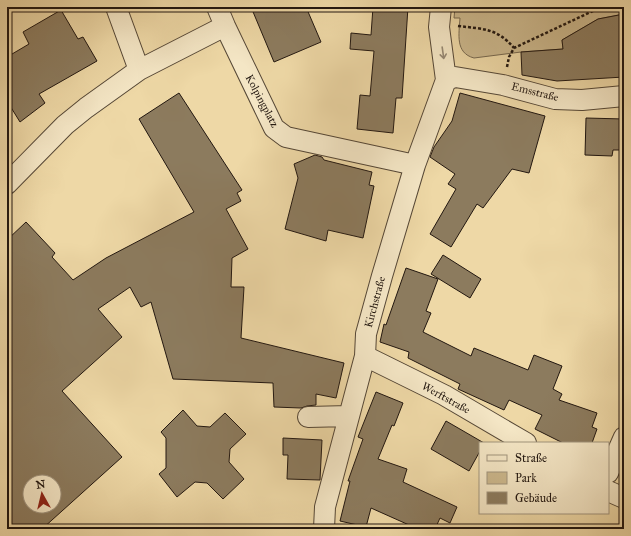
<svg xmlns="http://www.w3.org/2000/svg" width="631" height="536" font-family="'IM FELL Great Primer',serif">
<style>
.green{fill:#cbb78c;stroke:#76674e}
.building{fill:#8c7b5e;stroke:#221710;fill-rule:evenodd}
.lines{fill:none;stroke-linecap:round;stroke-linejoin:round}
.minor-casing{stroke:#554736;stroke-width:22}
.path{stroke:#221710;stroke-width:2.5;stroke-dasharray:3 2;stroke-linecap:butt}
.minor{stroke:#f4e6c5;stroke-width:20}
.oneway{stroke:#968974}
.labels{text-anchor:middle;dominant-baseline:central;stroke-width:4;stroke-linejoin:round;paint-order:stroke}
.street-label{font-size:11px;fill:#221710;stroke:#f4e6c5}
</style>
<rect width="100%" height="100%" fill="#eed8a6"/>
<filter id="stains"><feTurbulence type="fractalNoise" baseFrequency=".005" numOctaves="4"/><feColorMatrix values="0 0 0 0 .2 0 0 0 0 .09 0 0 0 0 .02 0 0 0 .5 -.17"/></filter>
<radialGradient id="worn" r=".72"><stop offset=".6" stop-color="#630" stop-opacity="0"/><stop offset="1" stop-color="#630" stop-opacity=".3"/></radialGradient>
<path class="green" d="M 455,7 L 624,7 L 624,14 L 598,19 L 562,40 L 563,49 L 521,52 L 474,58 C 455,53 459,34 460,18 L 454,18 Z"/>
<path class="building" d="M 251,7 L 306,7 L 321,42 L 274,62 Z
M 373,7 L 408,7 L 402,98 L 396,98 L 393,133 L 357,129 L 360,95 L 370,96 L 374,51 L 350,49 L 351,33 L 371,35 Z
M 61,10 L 78,39 L 83,37 L 97,61 L 39,94 L 45,103 L 20,122 L 7,101 L 7,57 L 29,44 L 23,32 Z
M 624,14 L 624,77 L 557,81 L 522,75 L 521,52 L 563,49 L 562,40 L 598,19 Z
M 179,93 L 242,190 L 237,193 L 241,201 L 226,209 L 248,249 L 232,258 L 231,287 L 244,287 L 241,338 L 344,363 L 336,398 L 316,394 L 316,405 L 307,406 L 301,408 L 274,407 L 273,383 L 173,379 L 151,302 L 141,307 L 130,287 L 98,309 L 122,337 L 62,391 L 122,457 L 42,529 L 11,529 L 7,524 L 7,240 L 26,222 L 55,253 L 52,257 L 73,280 L 106,258 L 194,212 L 139,119 ZM 30,482 L 54,482 L 54,506 L 30,506 Z
M 460,93 L 545,116 L 529,173 L 512,169 L 483,208 L 477,204 L 451,247 L 430,234 L 456,189 L 448,184 L 455,174 L 430,157 L 434,147 L 452,121 Z
M 586,118 L 624,119 L 624,150 L 613,150 L 612,156 L 585,155 Z
M 315,155 L 322,157 L 324,160 L 372,172 L 369,185 L 374,186 L 363,238 L 328,230 L 326,241 L 285,229 L 298,178 L 294,164 Z
M 443,255 L 481,279 L 470,298 L 431,274 Z
M 406,268 L 438,279 L 426,311 L 431,313 L 423,332 L 471,356 L 474,348 L 528,370 L 534,355 L 562,366 L 553,389 L 562,394 L 559,400 L 597,413 L 592,427 L 597,429 L 592,443 L 563,443 L 535,429 L 542,415 L 509,400 L 504,410 L 458,389 L 460,384 L 408,358 L 409,352 L 380,342 L 384,324 L 386,325 Z
M 376,392 L 403,403 L 394,426 L 392,425 L 378,459 L 407,469 L 403,482 L 457,507 L 450,523 L 440,518 L 435,529 L 418,529 L 371,508 L 366,527 L 340,521 L 350,481 L 348,481 L 363,439 L 358,437 Z
M 183,410 L 197,426 L 210,427 L 225,413 L 246,434 L 230,449 L 229,462 L 244,479 L 223,499 L 207,483 L 195,482 L 177,497 L 159,474 L 166,468 L 166,438 L 161,432 Z
M 446,421 L 484,443 L 480,443 L 480,451 L 469,471 L 431,449 Z
M 283,438 L 322,440 L 320,480 L 287,479 L 288,455 L 283,455 Z"/>
<g class="lines">
<g class="minor-casing">
<path id="minor" d="M 116,7 L 139,70
M 217,7 L 225,26 L 274,128 L 286,137 L 415,165
M 446,80 L 455,77 L 503,85 L 555,99 L 582,100 L 624,96
M 7,184 L 65,125 L 86,108 L 139,70 L 225,26
M 365,356 L 444,395 L 526,443
M 308,417 L 349,416
M 608,473 L 624,437
M 608,491 L 624,498
M 324,529 L 325,507 L 365,356 L 366,334 L 382,276 L 415,165 L 446,80 L 439,27 L 441,7"/>
</g>
<path class="path" d="M 458,26 C 483,29 497,28 514,48
M 507,67 L 509,57 L 514,48 L 595,10 L 609,7"/>
<use href="#minor" class="minor"/>
</g>
<defs><path id="oneway-shaft" d="M-6 0H5M1.5-3L5.5 0L1.5 3" fill="none" stroke-width="1.6" stroke-linecap="round" stroke-linejoin="round"/></defs>
<use class="oneway" href="#oneway-shaft" transform="translate(443 53) rotate(82)"/>
<g class="labels">
<g class="street-label">
<text transform="translate(535 92) rotate(14)">Emsstraße</text>
<text transform="translate(262 101) rotate(62)">Kolpingplatz</text>
<text transform="translate(375 302) rotate(-75)">Kirchstraße</text>
<text transform="translate(446 398) rotate(29)">Werftstraße</text>
</g>
</g>
<rect width="631" height="536" fill="none" stroke="#eed8a6" stroke-width="24"/>
<rect x="8" y="8" width="615" height="520" fill="none" stroke="#221710" stroke-width="2"/>
<rect x="12" y="12" width="607" height="512" fill="none" stroke="#221710"/>
<rect x="479" y="442" width="130" height="72" fill="#f4e6c5" stroke="#a0937d"/>
<rect x="487" y="455" width="20" height="6" fill="#f4e6c5" stroke="#a0937d"/>
<text x="515" y="462" font-size="12" fill="#221710">Straße</text>
<rect x="487" y="472" width="20" height="12" fill="#cbb78c" stroke="#a0937d"/>
<text x="515" y="482" font-size="12" fill="#221710">Park</text>
<rect x="487" y="492" width="20" height="12" fill="#8c7b5e" stroke="#a0937d"/>
<text x="515" y="502" font-size="12" fill="#221710">Gebäude</text>
<g transform="translate(42 494) rotate(352)"><circle r="19" fill="#f4e6c5" stroke="#a0937d"/>
<path d="M0-3L7 15L0 10L-7 15Z" fill="#8f2418"/>
<text y="-6" font-size="11" font-weight="bold" text-anchor="middle" fill="#221710">N</text>
</g>
<rect width="100%" height="100%" filter="url(#stains)"/>
<rect width="100%" height="100%" fill="url(#worn)"/>
</svg>
